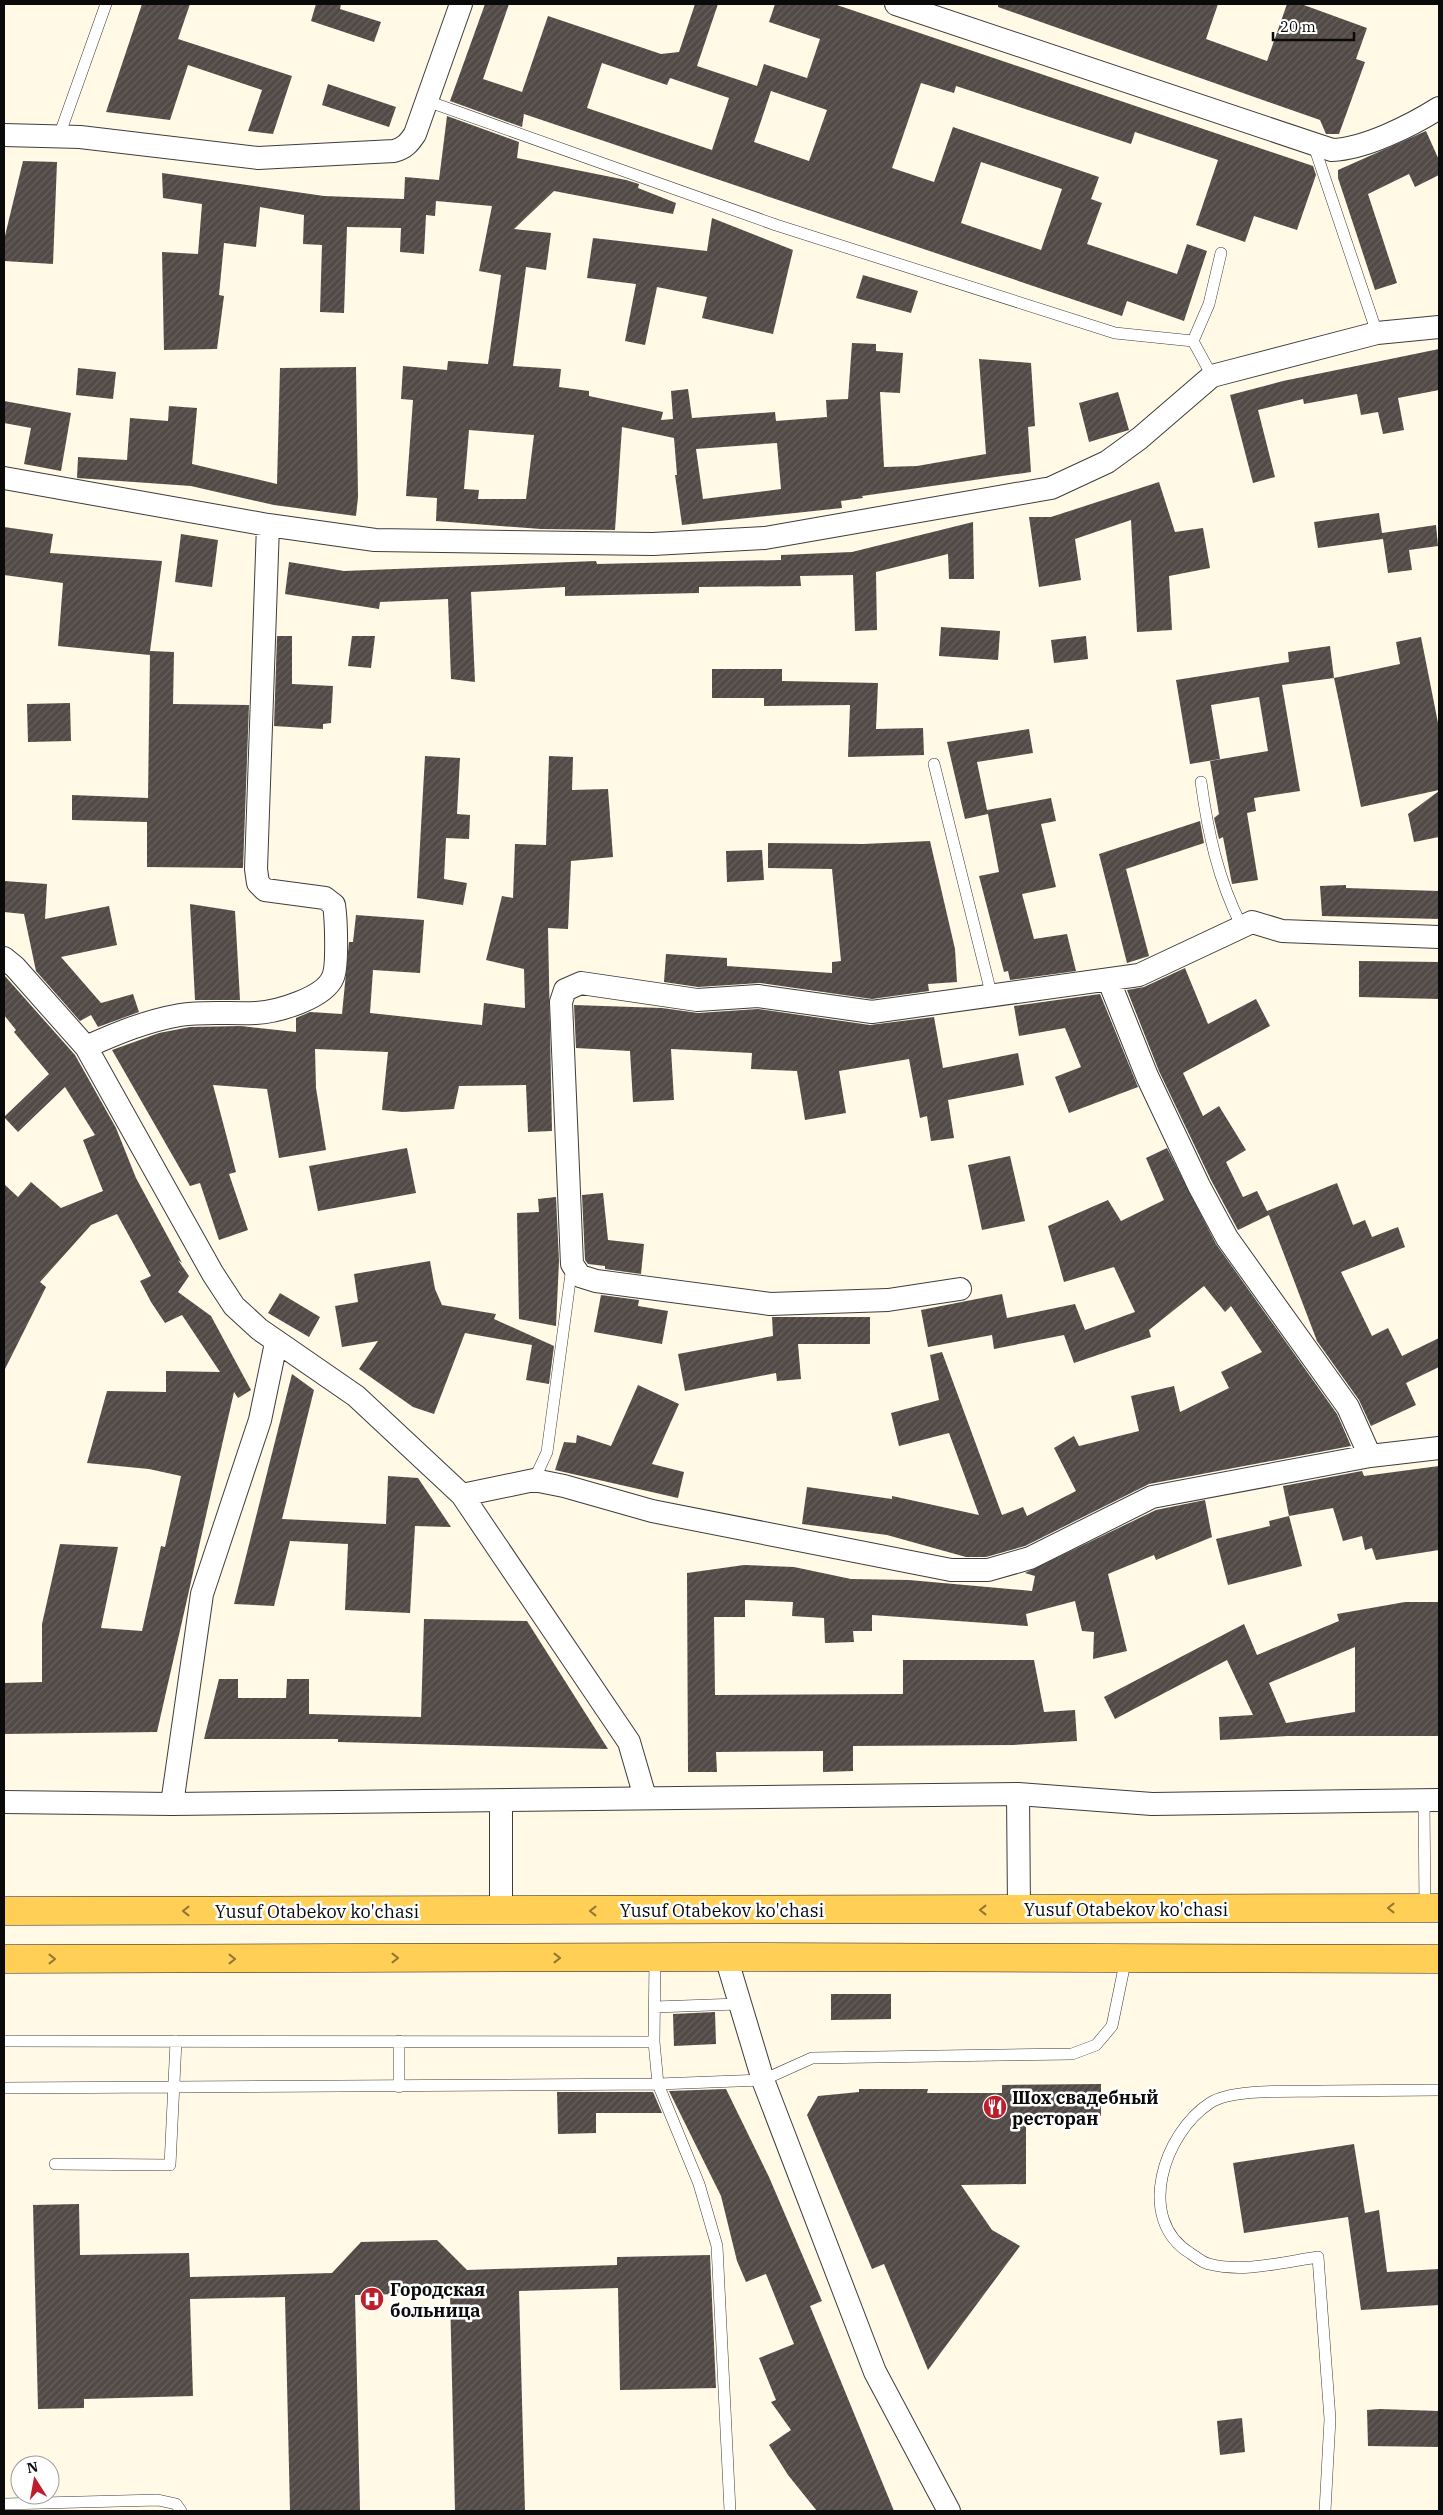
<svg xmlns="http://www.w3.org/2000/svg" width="1443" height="2515" font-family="'IBM Plex Serif',serif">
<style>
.building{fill:url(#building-hatch);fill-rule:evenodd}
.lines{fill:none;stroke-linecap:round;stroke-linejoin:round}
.lane-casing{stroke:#3d3d3d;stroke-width:12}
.street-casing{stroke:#3d3d3d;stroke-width:24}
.primary-casing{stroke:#1b1b1b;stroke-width:29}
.lane{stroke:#fff;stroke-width:11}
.street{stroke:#fff;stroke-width:22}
.primary{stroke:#ffcf56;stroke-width:28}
.oneway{stroke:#917634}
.labels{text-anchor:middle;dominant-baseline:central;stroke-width:5;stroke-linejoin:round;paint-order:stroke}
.street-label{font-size:18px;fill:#0a0a0a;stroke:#fff}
.poi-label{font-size:18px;font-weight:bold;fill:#0a0a0a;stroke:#fff;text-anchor:start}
</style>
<defs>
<pattern id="building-hatch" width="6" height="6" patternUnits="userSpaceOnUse" patternTransform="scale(1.25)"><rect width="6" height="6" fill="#524a46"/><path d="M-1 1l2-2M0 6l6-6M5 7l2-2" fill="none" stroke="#66605c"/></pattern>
</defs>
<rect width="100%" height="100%" fill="#fff9e6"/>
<path class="building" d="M 142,4 L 190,4 L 178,39 L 292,76 L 273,134 L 248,131 L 262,90 L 188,65 L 170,120 L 106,112 Z
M 316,4 L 341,4 L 340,9 L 381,22 L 374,42 L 311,21 Z
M 485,4 L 509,4 L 483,79 L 522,92 L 548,16 L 661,54 L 679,52 L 695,4 L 718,4 L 697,66 L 757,86 L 764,64 L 807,78 L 820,39 L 769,22 L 775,4 L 834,4 L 1313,166 L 1316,175 L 1297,230 L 1254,216 L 1245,242 L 1196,225 L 1218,160 L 1135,132 L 1131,144 L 956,86 L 954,93 L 921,83 L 892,168 L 934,182 L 953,127 L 1099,177 L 1091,199 L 1102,203 L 1087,244 L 1177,274 L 1187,244 L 1207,251 L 1184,321 L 1127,301 L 1122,316 L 524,114 L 522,127 L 450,101 ZM 602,63 L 667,85 L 670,78 L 729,98 L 712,150 L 587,108 ZM 771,91 L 827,110 L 809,161 L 754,142 ZM 981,162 L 1062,189 L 1041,250 L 961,223 Z
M 998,4 L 1218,4 L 1206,39 L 1267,61 L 1287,4 L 1301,4 L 1367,28 L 1356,59 L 1365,62 L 1339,134 L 1326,134 L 1320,120 L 998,7 Z
M 328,84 L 396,107 L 389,127 L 322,105 Z
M 447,116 L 519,142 L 517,158 L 626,180 L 639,184 L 638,188 L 676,203 L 673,214 L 554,191 L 514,229 L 551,233 L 546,270 L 526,267 L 513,366 L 561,369 L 559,387 L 589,391 L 589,396 L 663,412 L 661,420 L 673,419 L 671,391 L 688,389 L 692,418 L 775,412 L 776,421 L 827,417 L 826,400 L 848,399 L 852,343 L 876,344 L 876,351 L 903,353 L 900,393 L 880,392 L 884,467 L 917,466 L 986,454 L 979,359 L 1031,363 L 1035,426 L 1028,427 L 1031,472 L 862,496 L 863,498 L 841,501 L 842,508 L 682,525 L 675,475 L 677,475 L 674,438 L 622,427 L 615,530 L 541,529 L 436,521 L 437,498 L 406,496 L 413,400 L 401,399 L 403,366 L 447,370 L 448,361 L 488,364 L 501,275 L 479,271 L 492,206 L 436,201 L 435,216 L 426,215 L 424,254 L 400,252 L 401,228 L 347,227 L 344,313 L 320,312 L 322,245 L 303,244 L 304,215 L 260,207 L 256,247 L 224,243 L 219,295 L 224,296 L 217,349 L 164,350 L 162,252 L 198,254 L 202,204 L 163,198 L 162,173 L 324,196 L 404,199 L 405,177 L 439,180 ZM 469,430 L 534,435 L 526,499 L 478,499 L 479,490 L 464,489 ZM 777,443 L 781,489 L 703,499 L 696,449 Z
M 1426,131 L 1439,160 L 1439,175 L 1415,187 L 1409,174 L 1368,194 L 1397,283 L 1375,290 L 1338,178 L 1338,170 Z
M 23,161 L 57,162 L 53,264 L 4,261 L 4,240 Z
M 712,218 L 793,250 L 773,334 L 702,318 L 707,297 L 657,287 L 645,345 L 625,341 L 636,284 L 587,278 L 593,238 L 707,251 Z
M 863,275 L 918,291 L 911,313 L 856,298 Z
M 1439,349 L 1439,390 L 1398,398 L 1404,430 L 1383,434 L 1378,412 L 1361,415 L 1357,394 L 1304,404 L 1303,399 L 1258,410 L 1275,477 L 1253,483 L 1230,395 L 1283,381 Z
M 356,367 L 358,497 L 356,516 L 274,505 L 191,486 L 77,478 L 78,457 L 127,460 L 130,418 L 168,421 L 169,406 L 197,408 L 192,464 L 277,484 L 280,368 Z
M 78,368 L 116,372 L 113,399 L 76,395 Z
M 1118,392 L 1129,430 L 1089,442 L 1079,403 Z
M 4,401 L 71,413 L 61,471 L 24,464 L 31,428 L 4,423 Z
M 1159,482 L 1175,532 L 1203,528 L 1210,568 L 1169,576 L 1172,630 L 1137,632 L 1131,520 L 1075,539 L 1081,580 L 1039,587 L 1029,517 L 1051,517 Z
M 1379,513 L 1382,533 L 1436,525 L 1438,546 L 1409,550 L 1412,570 L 1388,573 L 1383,539 L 1318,548 L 1314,522 Z
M 973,522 L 974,579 L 949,579 L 948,554 L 876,572 L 877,630 L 855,631 L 853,575 L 800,576 L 801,586 L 699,587 L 699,593 L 565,596 L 565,587 L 471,592 L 475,682 L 451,679 L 448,599 L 380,602 L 379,609 L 285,594 L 289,562 L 344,571 L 596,561 L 597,564 L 781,560 L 781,555 L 852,552 Z
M 4,527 L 53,534 L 50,553 L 162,561 L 150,651 L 174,652 L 173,704 L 249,705 L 243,868 L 147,867 L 147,822 L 72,820 L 72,795 L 148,798 L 150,652 L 150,655 L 58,646 L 63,583 L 4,575 Z
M 181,534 L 218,540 L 212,587 L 175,582 Z
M 941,627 L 1000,631 L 998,660 L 939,656 Z
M 277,636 L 292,636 L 292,684 L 333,686 L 331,723 L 323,724 L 323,729 L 274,726 Z
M 352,636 L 375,636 L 371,668 L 348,666 Z
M 1086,636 L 1088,659 L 1054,663 L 1051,640 Z
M 1421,637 L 1439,728 L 1439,790 L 1361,807 L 1334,678 L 1400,664 L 1396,642 Z
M 1330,646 L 1334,678 L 1282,685 L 1300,791 L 1254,798 L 1256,811 L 1247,813 L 1258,880 L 1232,884 L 1223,837 L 1219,839 L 1214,818 L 1219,814 L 1210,761 L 1268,751 L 1259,697 L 1211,705 L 1220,759 L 1190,764 L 1176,680 L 1289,662 L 1288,652 Z
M 712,669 L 782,669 L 782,681 L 878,683 L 876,729 L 923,728 L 924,755 L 848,757 L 850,705 L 764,706 L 764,698 L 712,698 Z
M 70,703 L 71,741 L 28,742 L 27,704 Z
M 1029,729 L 1033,753 L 977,762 L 987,810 L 1051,798 L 1056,821 L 1041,824 L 1056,887 L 1022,894 L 1034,939 L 1067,934 L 1076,971 L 1010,980 L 1008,971 L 1004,972 L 979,876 L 999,872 L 988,814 L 965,819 L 947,742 Z
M 425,756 L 460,758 L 457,814 L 470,815 L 469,839 L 446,838 L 444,879 L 467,883 L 463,905 L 417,898 Z
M 549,756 L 573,757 L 572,790 L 608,789 L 613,857 L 571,861 L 568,929 L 548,928 L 552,1131 L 528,1132 L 526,1085 L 459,1086 L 454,1109 L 403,1112 L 382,1110 L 388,1052 L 315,1049 L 316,1088 L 326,1150 L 279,1158 L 267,1089 L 213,1085 L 236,1172 L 229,1174 L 248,1230 L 219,1240 L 200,1183 L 190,1186 L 112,1050 L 159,1033 L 190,1027 L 241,1026 L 296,1032 L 296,1018 L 310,1012 L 342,1014 L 349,942 L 353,942 L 356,915 L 424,920 L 420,973 L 373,970 L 370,1013 L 482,1025 L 484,1003 L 525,1008 L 524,969 L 486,960 L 502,896 L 513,898 L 515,844 L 546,845 Z
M 1439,791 L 1439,837 L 1414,842 L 1408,814 Z
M 1200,821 L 1204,843 L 1126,869 L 1149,956 L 1127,963 L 1099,854 Z
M 930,841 L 955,949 L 957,982 L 928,984 L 929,991 L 872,999 L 760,983 L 698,987 L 664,982 L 666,954 L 727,958 L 727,966 L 832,973 L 832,962 L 841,961 L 832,869 L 768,868 L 768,843 L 863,844 Z
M 762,850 L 764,880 L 727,882 L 726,851 Z
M 4,881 L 47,884 L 45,919 L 109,906 L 117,945 L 61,957 L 101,1003 L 133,994 L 139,1012 L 98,1027 L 91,1015 L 80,1021 L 36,971 L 24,914 L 4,912 Z
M 1346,885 L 1346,888 L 1439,891 L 1439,919 L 1322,916 L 1320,886 Z
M 190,904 L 235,911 L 240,1000 L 195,1000 Z
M 1359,961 L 1439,962 L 1439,999 L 1359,997 Z
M 1185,968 L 1208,1024 L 1256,999 L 1270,1026 L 1183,1073 L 1203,1116 L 1219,1106 L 1246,1150 L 1226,1162 L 1243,1197 L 1257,1191 L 1267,1211 L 1337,1183 L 1353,1225 L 1365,1220 L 1372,1237 L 1398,1227 L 1405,1247 L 1341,1272 L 1372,1336 L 1388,1328 L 1402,1356 L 1439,1338 L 1439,1367 L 1406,1383 L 1416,1405 L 1371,1426 L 1359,1400 L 1317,1341 L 1269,1215 L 1238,1230 L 1211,1180 L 1159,1071 L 1127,990 L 1144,987 Z
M 4,975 L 75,1055 L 116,1128 L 136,1178 L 182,1263 L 178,1260 L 189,1276 L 178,1292 L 211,1316 L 251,1390 L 238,1398 L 234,1392 L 157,1732 L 4,1734 L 4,1683 L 42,1682 L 42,1624 L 60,1544 L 118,1547 L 101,1628 L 142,1631 L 161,1546 L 165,1547 L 181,1476 L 149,1469 L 87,1463 L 107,1391 L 166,1392 L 166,1371 L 220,1372 L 182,1315 L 165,1323 L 151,1302 L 140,1281 L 151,1276 L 117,1214 L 91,1225 L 40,1282 L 46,1287 L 4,1371 L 4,1184 L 18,1197 L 31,1182 L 61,1208 L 103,1191 L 83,1140 L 95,1135 L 65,1087 L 18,1132 L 4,1117 L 49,1074 L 14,1032 L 16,1030 L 4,1015 Z
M 1100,994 L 1138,1087 L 1069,1113 L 1055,1077 L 1081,1067 L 1065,1028 L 1019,1036 L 1014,1006 Z
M 574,1005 L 662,1008 L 698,1013 L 758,1009 L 870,1025 L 934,1017 L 943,1068 L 1018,1053 L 1024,1085 L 948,1100 L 954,1138 L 931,1141 L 927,1116 L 920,1118 L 909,1059 L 839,1071 L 846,1113 L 805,1120 L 797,1071 L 751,1069 L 752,1053 L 671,1049 L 674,1100 L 633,1102 L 630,1051 L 576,1048 Z
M 407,1148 L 416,1193 L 318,1211 L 309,1166 Z
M 1167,1148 L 1216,1244 L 1337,1414 L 1351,1446 L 1149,1484 L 1025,1546 L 986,1557 L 966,1557 L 887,1535 L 802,1524 L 807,1487 L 892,1499 L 892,1496 L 979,1515 L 949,1433 L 899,1446 L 891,1413 L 939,1400 L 930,1355 L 942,1352 L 1002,1515 L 1023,1507 L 1027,1516 L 1076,1491 L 1054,1448 L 1074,1436 L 1079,1446 L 1139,1431 L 1131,1396 L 1174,1386 L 1180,1412 L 1229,1388 L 1221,1372 L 1262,1352 L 1231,1306 L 1225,1312 L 1204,1286 L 1149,1330 L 1151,1337 L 1074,1363 L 1064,1335 L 994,1349 L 992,1335 L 928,1347 L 921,1310 L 1002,1294 L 1007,1318 L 1075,1304 L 1085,1330 L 1135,1312 L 1114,1267 L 1064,1282 L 1048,1226 L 1108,1200 L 1121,1221 L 1164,1200 L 1146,1158 Z
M 1010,1156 L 1025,1221 L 982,1230 L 968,1165 Z
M 603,1193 L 608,1240 L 644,1244 L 641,1274 L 605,1269 L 605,1266 L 588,1264 L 585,1260 L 582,1195 Z
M 556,1197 L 559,1261 L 556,1326 L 519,1319 L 517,1213 L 539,1212 L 538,1199 Z
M 430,1261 L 435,1289 L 442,1305 L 496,1314 L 494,1319 L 554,1346 L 549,1384 L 526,1380 L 532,1345 L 465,1333 L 434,1414 L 413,1407 L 359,1369 L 378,1341 L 342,1347 L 335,1306 L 358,1302 L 354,1274 Z
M 280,1293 L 320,1317 L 309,1337 L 268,1313 Z
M 601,1295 L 639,1300 L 638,1306 L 668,1311 L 662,1344 L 594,1332 Z
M 772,1317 L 870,1317 L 870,1344 L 798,1344 L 801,1379 L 777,1381 L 776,1373 L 685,1391 L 678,1354 L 773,1336 Z
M 292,1374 L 314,1390 L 282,1519 L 386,1524 L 388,1476 L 418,1478 L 451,1527 L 415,1526 L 410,1613 L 345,1610 L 348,1544 L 290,1541 L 274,1606 L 234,1604 Z
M 638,1385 L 679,1404 L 652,1464 L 684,1472 L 678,1498 L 555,1470 L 564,1442 L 576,1443 L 577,1435 L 611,1446 Z
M 1439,1466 L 1439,1550 L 1376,1560 L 1372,1548 L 1365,1550 L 1362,1536 L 1343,1541 L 1333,1508 L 1289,1516 L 1283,1486 L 1362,1471 L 1364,1476 Z
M 1205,1500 L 1212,1537 L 1156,1560 L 1154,1555 L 1108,1574 L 1127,1651 L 1093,1659 L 1094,1632 L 1082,1631 L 1075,1601 L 1026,1614 L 1028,1626 L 872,1615 L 872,1631 L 853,1631 L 854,1642 L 825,1643 L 824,1618 L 792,1616 L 793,1602 L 745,1600 L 745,1617 L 714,1617 L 715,1695 L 903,1694 L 903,1660 L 1034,1660 L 1044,1712 L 1075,1710 L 1077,1741 L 1013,1745 L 853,1746 L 853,1771 L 823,1772 L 823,1751 L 716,1752 L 717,1772 L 688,1772 L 687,1573 L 744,1565 L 794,1567 L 851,1579 L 909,1580 L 1032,1591 L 1035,1576 L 1025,1573 L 1156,1510 Z
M 1289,1516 L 1302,1566 L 1228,1585 L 1216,1539 L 1270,1526 L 1269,1521 Z
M 1405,1602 L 1439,1602 L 1439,1736 L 1287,1736 L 1220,1740 L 1219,1717 L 1253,1715 L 1227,1660 L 1115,1719 L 1104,1697 L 1244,1624 L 1257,1655 L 1339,1621 L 1337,1614 ZM 1355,1647 L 1355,1712 L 1286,1723 L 1269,1683 Z
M 424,1619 L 527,1621 L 608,1749 L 338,1742 L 338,1739 L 204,1739 L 219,1679 L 238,1679 L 238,1698 L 286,1698 L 287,1679 L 309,1679 L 309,1714 L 421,1717 Z
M 831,1994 L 891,1994 L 891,2019 L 831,2020 Z
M 715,2012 L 716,2044 L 674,2046 L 673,2014 Z
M 1101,2084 L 1101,2116 L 1026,2117 L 1026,2184 L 961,2185 L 992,2230 L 1020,2246 L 928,2370 L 884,2264 L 872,2269 L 807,2115 L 818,2096 L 859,2092 L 859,2089 L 928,2089 L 927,2093 L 1002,2093 L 1002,2085 Z
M 726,2089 L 769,2177 L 822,2301 L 810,2306 L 894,2511 L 817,2511 L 788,2475 L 769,2445 L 791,2430 L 771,2402 L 776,2400 L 759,2358 L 794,2344 L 766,2274 L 746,2282 L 737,2261 L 721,2196 L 669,2091 Z
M 557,2092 L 653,2092 L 662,2113 L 596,2113 L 596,2133 L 558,2134 Z
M 1354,2144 L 1365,2213 L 1379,2210 L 1387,2272 L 1439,2269 L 1439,2305 L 1361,2310 L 1348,2217 L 1244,2233 L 1233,2163 Z
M 79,2204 L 80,2255 L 189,2253 L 190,2277 L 332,2273 L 361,2242 L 437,2240 L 467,2270 L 617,2265 L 617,2257 L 710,2255 L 716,2388 L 620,2390 L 618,2288 L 519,2291 L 525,2511 L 455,2511 L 450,2293 L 355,2295 L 360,2511 L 290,2511 L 285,2297 L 190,2299 L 193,2396 L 84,2399 L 84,2408 L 38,2409 L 33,2205 Z
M 1380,2409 L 1439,2411 L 1439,2447 L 1368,2446 L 1367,2410 Z
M 1242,2418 L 1245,2452 L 1220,2455 L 1217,2421 Z"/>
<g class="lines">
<g class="lane-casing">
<path id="lane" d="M 427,101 L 776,225 L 1115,333 L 1193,341 L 1212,376
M 59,136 L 106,4
M 1313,143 L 1377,333
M 1193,341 L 1209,304 L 1221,253
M 934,764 L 992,997
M 1201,782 C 1208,833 1218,879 1241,925
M 534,1480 L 547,1452 L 572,1266
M 1424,1800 L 1425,1908
M 655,2007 L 738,2004
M 4,2041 L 654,2042 L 655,1957
M 399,2041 L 399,2087
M 4,2088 L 658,2084 L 654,2042
M 55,2164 L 170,2165 L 176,2041
M 4,2504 L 158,2500 L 176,2504 L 181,2511
M 730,2511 L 717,2246 L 699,2184 L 658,2084 L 763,2080 L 812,2058 L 1072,2054 L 1096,2045 L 1112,2026 L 1126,1958
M 1325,2511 L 1330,2419 L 1318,2257 C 1283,2262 1244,2273 1209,2264 C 1203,2263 1196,2257 1190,2253 C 1135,2219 1164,2133 1210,2103 C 1232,2088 1295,2092 1322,2091 C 1361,2091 1400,2090 1439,2090"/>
</g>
<g class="street-casing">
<path id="street" d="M 896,4 L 1332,150 C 1365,149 1412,125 1439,108
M 4,135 L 80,137 L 258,158 L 394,151 C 405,148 409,143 415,134 L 461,4
M 4,478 L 268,525 L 375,540 L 653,544 L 765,538 L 1051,488 L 1107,462 L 1140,438 L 1212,376 L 1377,333 L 1439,327
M 4,958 L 15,967 L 86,1047 L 213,1274 L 234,1306 L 259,1329 L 356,1396 L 462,1495 L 629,1742 L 645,1797
M 1109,981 L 1147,1076 L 1199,1186 L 1227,1238 L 1348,1407 L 1370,1456
M 86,1047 C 117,1033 146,1021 180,1015 C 204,1011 231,1014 256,1013 C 277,1012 325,998 333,977 C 338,966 336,917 334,905 L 325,898 L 265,890 L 258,883 L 256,869 L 268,525
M 960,1289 L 888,1300 L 770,1304 L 596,1281 L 580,1276 L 572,1264 L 561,1002 L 565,990 L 581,983 L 697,1000 L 758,996 L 872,1012 L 1139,975 L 1252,922 L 1282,931 L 1439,937
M 462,1495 L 534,1480 L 564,1486 L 652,1511 L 951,1570 L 988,1570 L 1030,1558 L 1152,1497 L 1370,1456 L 1439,1448
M 1018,1794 L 1019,1909
M 4,1802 L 172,1804 L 1018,1794 L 1152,1804 L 1439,1800
M 172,1804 L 202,1594 L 260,1420 L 276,1343
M 501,1911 L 501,1801
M 726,1957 L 763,2080 L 875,2372 L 949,2511"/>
</g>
<g class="primary-casing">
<path id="primary" d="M 4,1911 L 1439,1908
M 4,1959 L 726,1957 L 1439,1959"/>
</g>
<use href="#lane" class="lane"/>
<use href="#street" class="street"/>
<use href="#primary" class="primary"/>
</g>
<defs><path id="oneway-chevron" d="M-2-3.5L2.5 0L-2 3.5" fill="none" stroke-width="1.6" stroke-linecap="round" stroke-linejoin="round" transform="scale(1.25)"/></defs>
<g class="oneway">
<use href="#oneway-chevron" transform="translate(1391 1908) rotate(180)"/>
<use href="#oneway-chevron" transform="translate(983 1910) rotate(180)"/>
<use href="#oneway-chevron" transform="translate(186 1911) rotate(180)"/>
<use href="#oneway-chevron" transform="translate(593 1911) rotate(180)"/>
<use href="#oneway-chevron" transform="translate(395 1958)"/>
<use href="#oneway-chevron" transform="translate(557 1958)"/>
<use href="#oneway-chevron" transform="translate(52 1959)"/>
<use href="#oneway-chevron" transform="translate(232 1959)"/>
</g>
<defs>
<g id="restaurant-disc" transform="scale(1.25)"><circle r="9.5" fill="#bd1e2b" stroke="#fff"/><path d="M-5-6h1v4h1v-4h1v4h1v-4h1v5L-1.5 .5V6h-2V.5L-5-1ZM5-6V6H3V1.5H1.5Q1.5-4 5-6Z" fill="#fff"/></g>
<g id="hospital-disc" transform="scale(1.25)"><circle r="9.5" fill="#bd1e2b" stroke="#fff"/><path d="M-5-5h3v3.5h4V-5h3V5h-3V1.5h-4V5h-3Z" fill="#fff"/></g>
</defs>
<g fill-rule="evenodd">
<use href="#restaurant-disc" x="995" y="2107"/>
<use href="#hospital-disc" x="372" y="2299"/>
</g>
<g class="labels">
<g class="street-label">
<text x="1126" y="1909">Yusuf Otabekov ko'chasi</text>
<text x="722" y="1910">Yusuf Otabekov ko'chasi</text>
<text x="317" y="1911">Yusuf Otabekov ko'chasi</text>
</g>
<g class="poi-label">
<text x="1012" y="2097">Шох свадебный<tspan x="1012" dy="21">ресторан</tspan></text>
<text x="390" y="2289">Городская<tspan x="390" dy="21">больница</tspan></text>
</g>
</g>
<rect width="1443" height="2515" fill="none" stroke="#0a0a0a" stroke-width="10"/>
<g transform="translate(35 2480) rotate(349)"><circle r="24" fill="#ffffff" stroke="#9d9d9d"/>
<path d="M0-4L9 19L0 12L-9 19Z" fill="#bd1e2b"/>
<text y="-8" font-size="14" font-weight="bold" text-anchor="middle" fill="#0a0a0a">N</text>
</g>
<path d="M1273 32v8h81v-8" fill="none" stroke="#0a0a0a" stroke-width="2.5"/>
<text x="1280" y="32" font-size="15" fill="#0a0a0a" stroke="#ffffff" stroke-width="4" paint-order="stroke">20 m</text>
</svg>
